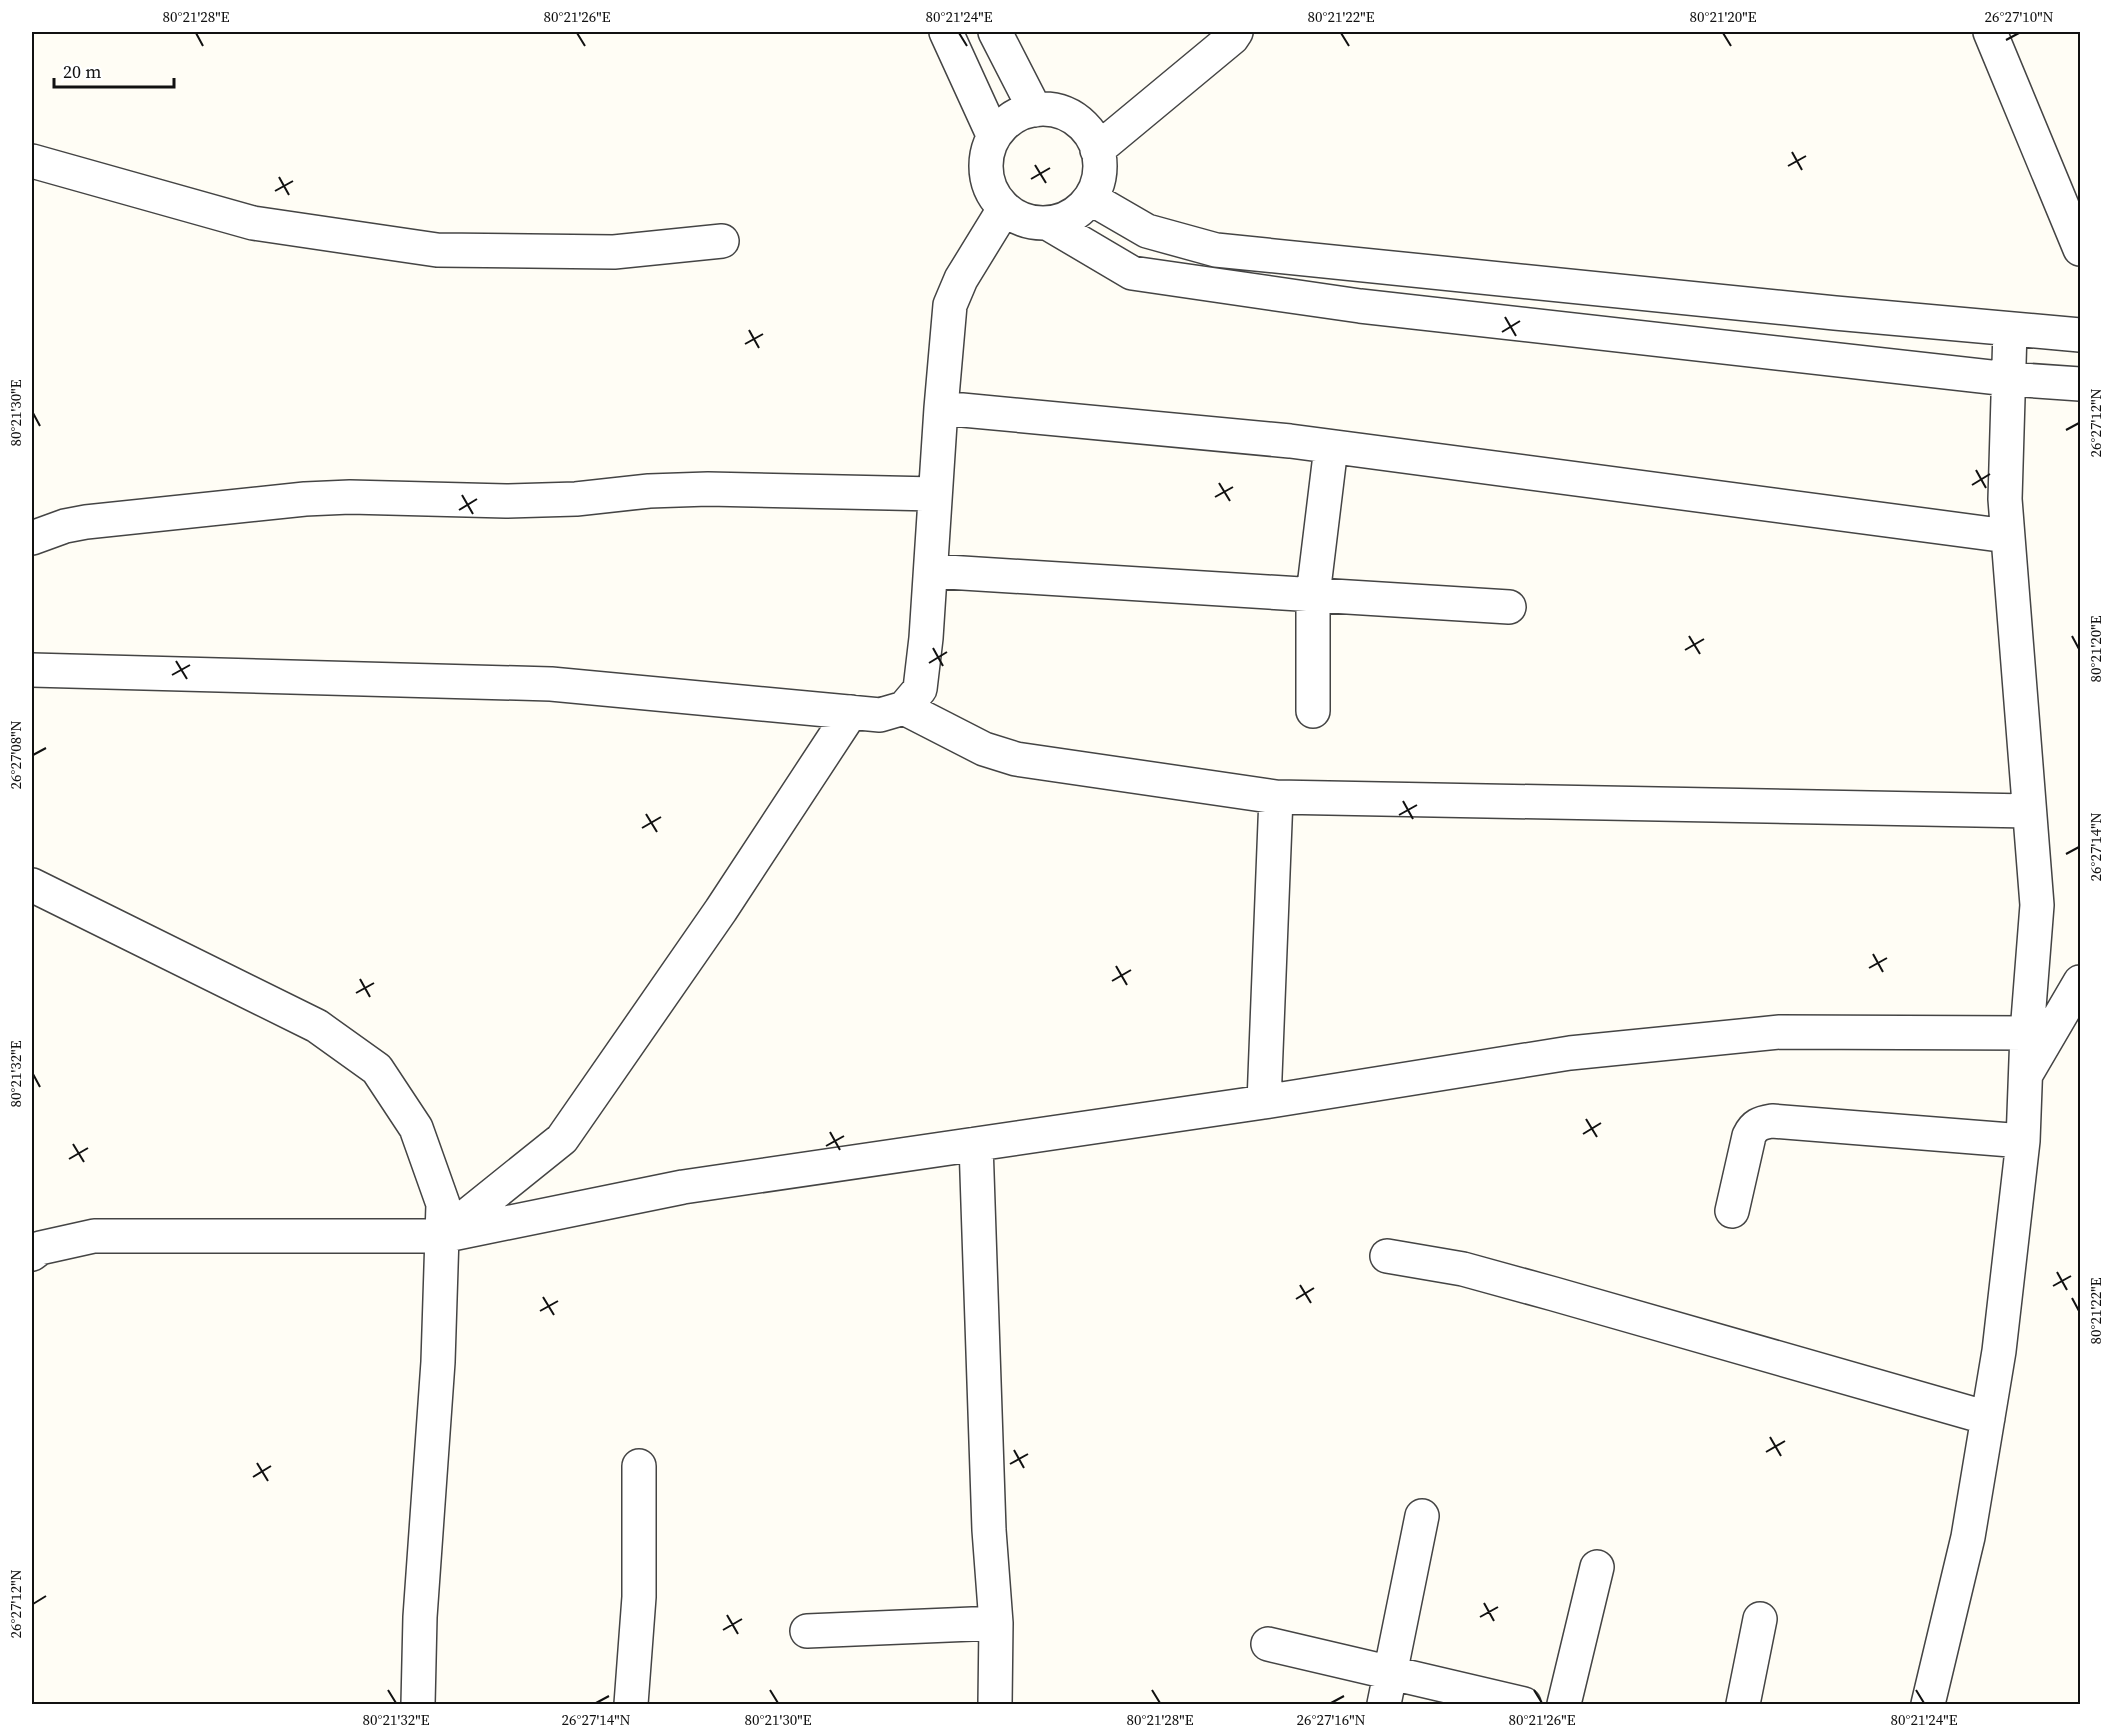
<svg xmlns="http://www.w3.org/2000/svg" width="2112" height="1736" font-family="'Source Serif 4',serif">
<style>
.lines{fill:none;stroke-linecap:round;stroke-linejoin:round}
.minor-casing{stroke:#444;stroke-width:36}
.minor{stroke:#fff;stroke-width:33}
.ticks{fill:none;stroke:#111;stroke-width:2}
.neatline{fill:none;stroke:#111;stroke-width:2}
.ticks-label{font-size:15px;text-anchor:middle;fill:#111}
</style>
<rect width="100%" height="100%" fill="#fffdf5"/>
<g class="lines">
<g class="minor-casing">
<path id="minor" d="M 946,32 L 994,137
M 995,32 L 1035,110
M 1990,32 L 2080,249
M986 166a57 57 0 1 1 114 0a57 57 0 1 1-114 0Z
M 1097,150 L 1232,38 L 1236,32
M 32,161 L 253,223 L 437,250 L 614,252 L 722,241
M 1090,198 L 1147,231 L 1216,250 L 1835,313 L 2080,335
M 1049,224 L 1132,273 L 1360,306 L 2008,379 L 2080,384
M 941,408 L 1290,441 L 2007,536
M 32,538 L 65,526 L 86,522 L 305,499 L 350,497 L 506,501 L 576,499 L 649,491 L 708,489 L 935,494
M 931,571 L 1509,607
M 32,670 L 551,684 L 880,715 L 904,708 L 920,689 L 926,638 L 941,408 L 950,305 L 961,279 L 1004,209
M 904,708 L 984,749 L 1016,759 L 1276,797 L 2029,811
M 1313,711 L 1313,595 L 1331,447
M 32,885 L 317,1026 L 377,1069 L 416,1128 L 443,1204 L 438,1362 L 420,1617 L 418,1704
M 2028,1071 L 2080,982
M 1264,1102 L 1276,797
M 976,1144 L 989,1530 L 996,1623 L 995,1704
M 1732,1211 L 1749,1136 C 1754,1125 1760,1123 1772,1121 L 2023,1141
M 445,1233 L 562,1139 L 721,910 L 851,712
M 32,1254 L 40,1248 L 94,1236 L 442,1236 L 683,1187 L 1264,1102 L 1570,1053 L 1780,1032 L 2027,1033
M 1387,1256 L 1463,1269 L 1554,1294 L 1988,1418
M 807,1631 L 996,1623
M 1268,1644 L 1524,1704
M 631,1704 L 639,1597 L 639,1466
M 1384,1704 L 1422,1516
M 1564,1704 L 1597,1567
M 1743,1704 L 1760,1619
M 1928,1704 L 1968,1537 L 1999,1351 L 2023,1141 L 2027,1033 L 2037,905 L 2005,499 L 2010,330"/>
</g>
<use href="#minor" class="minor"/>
</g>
<path class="ticks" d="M 196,33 L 203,46M 577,33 L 585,46M 959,33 L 967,46M 1341,33 L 1349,46M 1723,33 L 1731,46M 2006,40 L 2019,33M 1792,152 L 1802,170M 1035,165 L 1046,183M 1788,166 L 1806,156M 279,177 L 289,195M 1031,179 L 1050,168M 275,191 L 293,181M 1505,317 L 1516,336M 749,330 L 759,348M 1502,332 L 1520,321M 745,344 L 763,334M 33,413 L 40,426M 2066,430 L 2079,423M 1976,470 L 1986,488M 1219,483 L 1230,501M 1972,485 L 1990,474M 462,495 L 473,514M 1215,497 L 1233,487M 459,510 L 477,499M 1689,636 L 1700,654M 2072,636 L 2079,649M 933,648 L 943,666M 1685,650 L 1704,639M 176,661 L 187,679M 929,663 L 947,652M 172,675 L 190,665M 33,755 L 46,748M 1403,801 L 1413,819M 646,814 L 657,832M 1399,815 L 1417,805M 642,828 L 661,817M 2066,854 L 2079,847M 1873,954 L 1883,972M 1116,966 L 1127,985M 1869,968 L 1887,958M 360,979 L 370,997M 1112,981 L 1131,970M 356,993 L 374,983M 33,1074 L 40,1087M 1586,1119 L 1597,1137M 830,1132 L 840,1150M 1583,1134 L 1601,1123M 73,1144 L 84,1162M 826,1146 L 844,1136M 69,1159 L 88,1148M 2057,1272 L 2067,1290M 1300,1285 L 1311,1303M 2053,1286 L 2071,1276M 543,1297 L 554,1315M 2072,1298 L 2079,1311M 1296,1299 L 1314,1288M 540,1311 L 558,1301M 1770,1437 L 1781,1456M 1014,1450 L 1024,1468M 1766,1452 L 1785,1441M 257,1463 L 268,1481M 1010,1464 L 1028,1454M 253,1477 L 271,1466M 1484,1603 L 1494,1621M 33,1604 L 46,1596M 727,1615 L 738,1634M 1480,1617 L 1498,1607M 723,1630 L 742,1619M 388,1690 L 396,1703M 770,1690 L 778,1703M 1152,1690 L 1160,1703M 1534,1690 L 1542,1703M 1916,1690 L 1924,1703M 596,1703 L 609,1696M 1331,1703 L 1344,1696"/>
<rect width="2112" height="1736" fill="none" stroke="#ffffff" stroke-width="66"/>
<path d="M54 78v9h120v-9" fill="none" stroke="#111111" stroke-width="3"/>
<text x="63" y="78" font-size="18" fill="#111111" stroke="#ffffff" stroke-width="4.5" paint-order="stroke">20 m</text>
<rect x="33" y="33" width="2046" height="1670" class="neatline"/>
<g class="ticks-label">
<text x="196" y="22">80°21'28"E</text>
<text x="577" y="22">80°21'26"E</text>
<text x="959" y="22">80°21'24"E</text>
<text x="1341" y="22">80°21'22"E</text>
<text x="1723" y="22">80°21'20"E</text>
<text x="2019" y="22">26°27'10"N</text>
<text transform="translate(16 413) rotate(-90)" y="5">80°21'30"E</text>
<text transform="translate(2096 423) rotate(-90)" y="5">26°27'12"N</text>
<text transform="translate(2096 649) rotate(-90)" y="5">80°21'20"E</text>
<text transform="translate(16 755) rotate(-90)" y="5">26°27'08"N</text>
<text transform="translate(2096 847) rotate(-90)" y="5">26°27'14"N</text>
<text transform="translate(16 1074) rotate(-90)" y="5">80°21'32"E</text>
<text transform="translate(2096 1311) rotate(-90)" y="5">80°21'22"E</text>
<text transform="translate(16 1604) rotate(-90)" y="5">26°27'12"N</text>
<text x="396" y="1725">80°21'32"E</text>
<text x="596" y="1725">26°27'14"N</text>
<text x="778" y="1725">80°21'30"E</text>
<text x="1160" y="1725">80°21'28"E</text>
<text x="1331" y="1725">26°27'16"N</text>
<text x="1542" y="1725">80°21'26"E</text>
<text x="1924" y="1725">80°21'24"E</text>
</g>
</svg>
